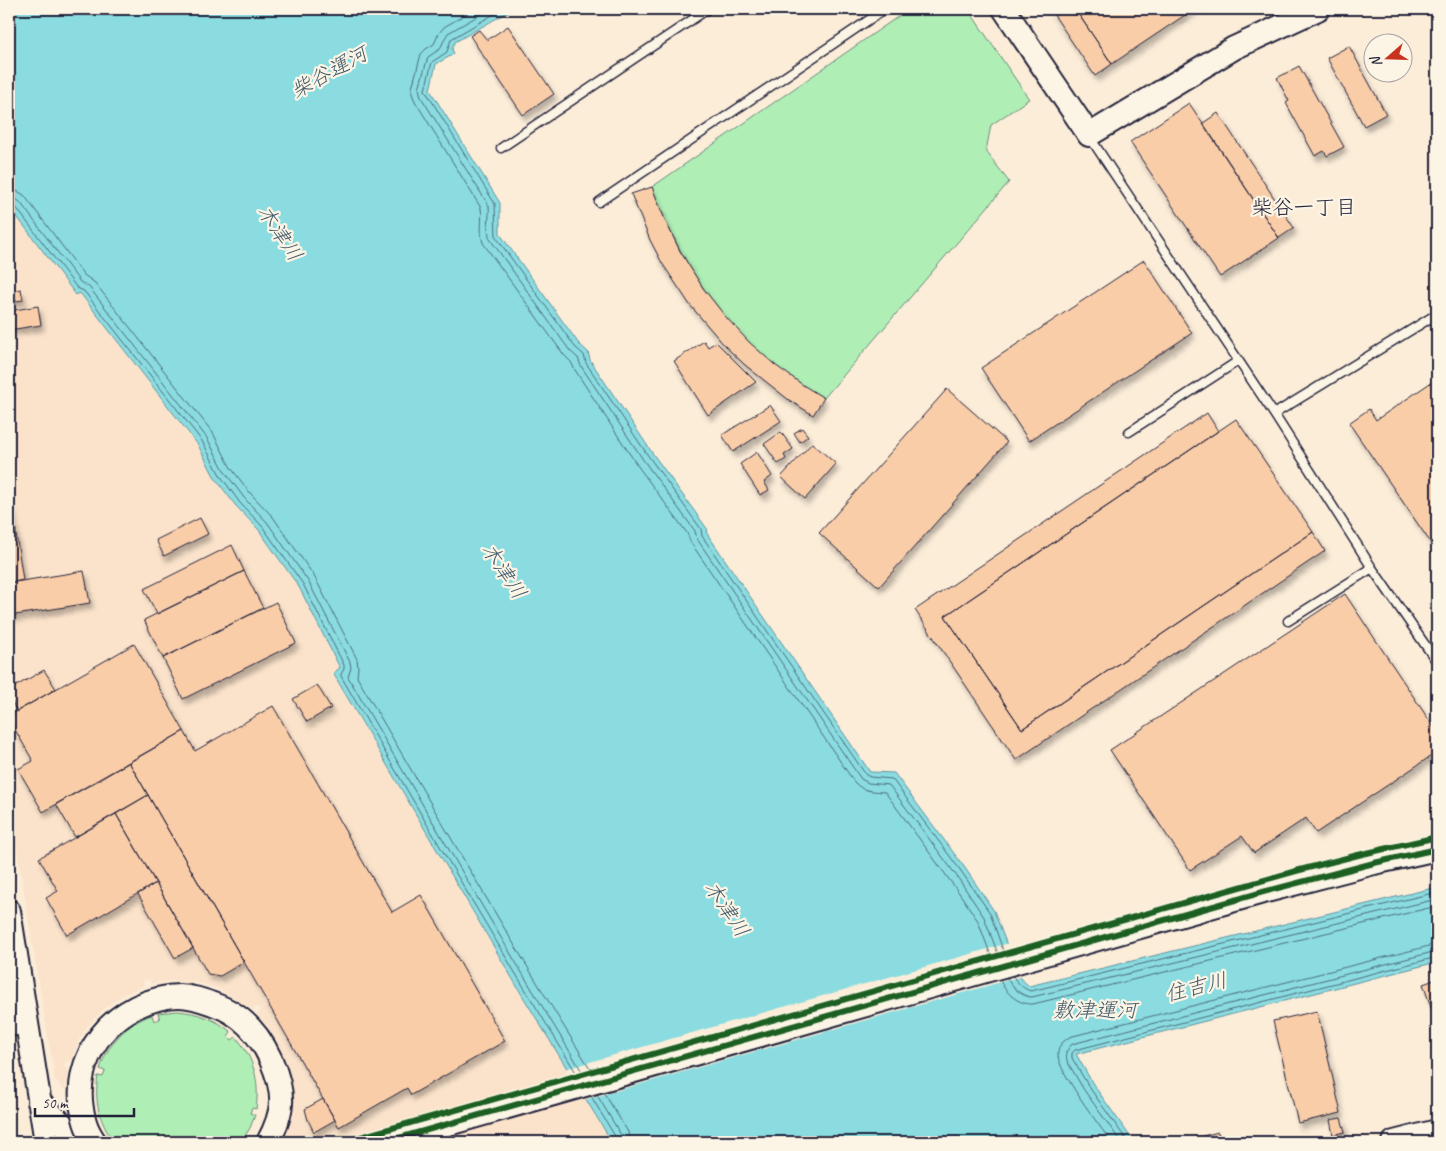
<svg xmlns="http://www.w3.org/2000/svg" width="1446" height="1151" font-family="Caveat,'Klee One',sans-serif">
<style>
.built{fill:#fbe3cb}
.green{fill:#afefb6;stroke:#688878}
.water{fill:#8adce0;stroke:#60929e}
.pier{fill:#fcedd9}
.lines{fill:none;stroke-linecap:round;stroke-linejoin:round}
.shore{stroke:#4c6c7d;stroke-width:1}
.building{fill:#facda9;stroke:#22223b;filter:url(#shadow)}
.lane-casing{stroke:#22223b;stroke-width:11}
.street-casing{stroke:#22223b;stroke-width:20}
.secondary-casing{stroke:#22223b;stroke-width:26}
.lane{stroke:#fcf5e5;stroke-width:8}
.street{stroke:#fcf5e5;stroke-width:16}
.secondary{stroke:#fcf5e5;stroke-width:22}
.secondary-bridge-casing{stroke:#22223b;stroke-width:26;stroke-linecap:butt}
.secondary-bridge{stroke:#fcf5e5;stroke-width:22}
.cycleway-casing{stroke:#fcf5e5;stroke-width:9}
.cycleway{stroke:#1b5e20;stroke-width:6}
.labels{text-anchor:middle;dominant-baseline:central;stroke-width:4.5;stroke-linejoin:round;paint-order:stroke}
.water-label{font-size:21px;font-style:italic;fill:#415a6d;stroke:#fcf5e5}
.neighbourhood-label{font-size:21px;fill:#22223b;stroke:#fcf5e5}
</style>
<defs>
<filter id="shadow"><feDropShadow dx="3" dy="5.5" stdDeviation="2.5" flood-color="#0004"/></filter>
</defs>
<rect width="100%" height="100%" fill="#fcedd9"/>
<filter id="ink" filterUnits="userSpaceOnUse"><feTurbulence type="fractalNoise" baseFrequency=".02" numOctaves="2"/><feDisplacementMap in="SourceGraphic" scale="10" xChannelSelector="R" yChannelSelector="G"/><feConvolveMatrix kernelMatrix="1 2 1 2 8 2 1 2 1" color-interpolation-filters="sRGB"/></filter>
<g filter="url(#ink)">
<path class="built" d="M 9,207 L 76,295 L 80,294 L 197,445 L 215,478 L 236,507 L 257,529 L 299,587 L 339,668 L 332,673 L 521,995 L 612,1142 L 581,1142 L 575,1134 L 553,1142 L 277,1142 L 285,1123 L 290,1124 L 292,1119 L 286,1117 L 288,1075 L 284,1060 L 275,1039 L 269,1028 L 257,1014 L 261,1010 L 257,1007 L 253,1010 L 221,990 L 198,983 L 171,981 L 151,984 L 149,979 L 143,981 L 144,986 L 125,994 L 106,1007 L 89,1025 L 80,1038 L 71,1062 L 66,1061 L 64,1067 L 69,1069 L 66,1092 L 55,1080 L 9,804 Z"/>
<path class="green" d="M 909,9 L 968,9 L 1029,99 L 991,125 L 986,151 L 1009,182 L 824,398 C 741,355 683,273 652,187 Z
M 178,1011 C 198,1013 216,1019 231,1032 L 228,1036 L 232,1040 L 236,1037 C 254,1058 260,1082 256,1109 L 252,1108 L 250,1113 L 255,1115 L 250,1128 L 241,1142 L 114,1142 C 99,1122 94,1101 98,1076 L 103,1077 L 105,1071 L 100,1069 C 107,1044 127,1023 152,1015 L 154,1021 L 160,1019 L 158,1013 Z"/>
<path class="water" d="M 9,9 L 513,9 L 455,42 L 452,49 L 454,54 L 436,64 L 430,90 L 500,203 L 500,234 L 579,344 L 588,352 L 590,360 L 653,454 L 708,530 L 706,532 L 870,772 L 894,773 L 965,868 L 994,911 L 1019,977 L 1029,986 L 1437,887 L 1437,962 L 1076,1054 L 1093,1084 L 1134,1142 L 612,1142 L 522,995 L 333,673 L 340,668 L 299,587 L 258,529 L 236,506 L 215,478 L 198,445 L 80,293 L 76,295 L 9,206 Z"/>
<path class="pier" d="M 1009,943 L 1022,976 L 584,1100 L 565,1069 Z"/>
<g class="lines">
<path class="shore" d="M 475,9 L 444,27 L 439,33 L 434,44 L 426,49 L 421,54 L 412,88 L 412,94 L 415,101 L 481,208 C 483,220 479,231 483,243 L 564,355 L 571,362 L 575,370 L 637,465 L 687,533 L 691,543 L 855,783 C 864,792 873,791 885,792 L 962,897 L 978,921 L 991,956
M 490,9 L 448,33 L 445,38 L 440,49 L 428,57 L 419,88 L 421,97 L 489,206 C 490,217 486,229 490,239 L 570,351 L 578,358 L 581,366 L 644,461 L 695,531 L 697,539 L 861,779 L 868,783 L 889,785 L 956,875 L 984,917 L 998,954
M 503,9 L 451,39 L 447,52 L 432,62 L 425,90 L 495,204 L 496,237 L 575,347 L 584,355 L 586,363 L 649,457 L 701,529 L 702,536 L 866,775 L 870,777 L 892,779 L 961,871 L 990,913 L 1004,953
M 9,190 L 17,191 L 24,195 L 84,275 L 95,283 L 213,433 L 231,468 L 251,494 L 273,517 L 314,576 L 357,659 L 358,667 L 357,677 C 434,809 510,941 591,1070
M 9,197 L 15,198 L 20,202 L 80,282 L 89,287 L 207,438 L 225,472 L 245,499 L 267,522 L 308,581 L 350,662 L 351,668 L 348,677 C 426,810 502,942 583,1073
M 9,203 L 15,206 L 77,288 L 84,291 L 202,441 L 220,475 L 240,503 L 262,526 L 303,584 L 344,665 L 344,669 L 341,674 L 341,676 C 418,810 496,943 577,1074
M 1013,976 C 1016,982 1025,990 1031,991 L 1437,892
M 1007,978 C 1011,987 1022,997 1032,997 L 1437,899
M 1000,980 C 1005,993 1019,1005 1033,1004 L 1437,906
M 604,1093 L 628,1132 L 630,1142
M 597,1095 L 621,1135 L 623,1142
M 591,1096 L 616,1138 L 616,1142
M 1111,1142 C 1100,1126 1059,1072 1058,1056 C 1057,1046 1064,1039 1073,1036 L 1437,944
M 1121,1142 L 1084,1090 L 1067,1061 L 1066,1052 L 1072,1044 L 1437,951
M 1128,1142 L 1089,1087 L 1072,1058 L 1072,1053 L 1075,1050 L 1437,957"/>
</g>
<path class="building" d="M 1050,9 L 1075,9 L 1112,64 L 1095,76 Z
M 1075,9 L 1194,9 L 1112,64 Z
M 508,26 L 554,94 L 523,115 L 470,36 L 479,30 L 487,40 Z
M 1349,46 L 1386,114 L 1364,126 L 1327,58 Z
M 1299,66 L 1344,147 L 1327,156 L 1324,151 L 1315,156 L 1286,103 L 1289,101 L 1277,78 Z
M 1189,103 L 1279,238 L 1220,277 L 1130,142 Z
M 1218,113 L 1294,228 L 1279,238 L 1203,123 Z
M 652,187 L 665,220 L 680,251 L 703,288 L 725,316 L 749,342 L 775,365 L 803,385 L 824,398 L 813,415 L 789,400 L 745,365 L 725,346 L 690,305 L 662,263 L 650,240 L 631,194 Z
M 1144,260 L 1192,333 L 1029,441 L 981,368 Z
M 21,289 L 23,300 L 9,302 L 9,291 Z
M 38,306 L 41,325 L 9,330 L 9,311 Z
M 704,341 L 708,347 L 716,342 L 756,382 L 708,415 L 674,361 Z
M 1436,379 L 1437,380 L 1437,552 L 1349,423 L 1369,409 L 1376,420 Z
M 947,389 L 1007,442 L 879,587 L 819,533 Z
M 770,405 L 781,421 L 733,452 L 722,435 Z
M 1207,413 L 1218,431 L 945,616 L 1022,729 L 1313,532 L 1325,551 L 1016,760 L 915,610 Z
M 1236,419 L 1313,532 L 1022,729 L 945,616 Z
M 802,428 L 808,436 L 800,442 L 794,433 Z
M 781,432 L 793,449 L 784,455 L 786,459 L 778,464 L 764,444 Z
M 812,443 L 836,464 L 805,499 L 781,477 Z
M 757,452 L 772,476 L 764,482 L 769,490 L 760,495 L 740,464 Z
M 9,508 L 12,508 L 23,580 L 9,583 Z
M 200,518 L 208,534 L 164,556 L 156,540 Z
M 232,545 L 244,571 L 157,614 L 144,589 Z
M 84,571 L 90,603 L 9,616 L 9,583 Z
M 244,571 L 263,608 L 163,658 L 144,620 Z
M 1345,594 L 1437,732 L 1437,752 L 1316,833 L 1306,818 L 1254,853 L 1242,836 L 1190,870 L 1110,750 Z
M 276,602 L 296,643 L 183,699 L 163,658 Z
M 134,644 L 184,731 L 43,812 L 18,769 L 33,761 L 9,719 L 9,716 Z
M 44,670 L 56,689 L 17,711 L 9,697 L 9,690 Z
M 317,685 L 331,708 L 307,722 L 293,699 Z
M 273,706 L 392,912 L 421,895 L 505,1041 L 411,1095 L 407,1088 L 339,1127 L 129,762 L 184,731 L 195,751 Z
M 129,762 L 148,795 L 75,837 L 56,804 Z
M 148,795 L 244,962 L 220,976 L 208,974 L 116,814 Z
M 116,814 L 156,883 L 67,935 L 46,898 L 58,891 L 39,858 Z
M 156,883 L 193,948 L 175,958 L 138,894 Z
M 1437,979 L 1437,1024 L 1423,984 Z
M 1317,1011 L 1341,1113 L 1298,1123 L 1273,1021 Z
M 323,1099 L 335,1120 L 314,1132 L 308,1120 L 305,1109 Z
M 1341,1118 L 1345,1132 L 1333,1135 L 1330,1120 Z
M 1218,1132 L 1220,1141 L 1215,1142 L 1193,1142 L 1192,1139 Z"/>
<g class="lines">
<g class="lane-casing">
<path id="lane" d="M 1089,136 L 1274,414 L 1372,568 L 1437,662
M 501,148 L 708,9
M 599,202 L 885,9
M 1274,414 L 1437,314
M 1129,432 L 1238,361
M 1288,621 L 1372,568"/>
</g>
<g class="street-casing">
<path id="street" d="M 9,1028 L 27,1025"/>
</g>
<g class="secondary-casing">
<path id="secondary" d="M 1004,9 L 1089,135 L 1234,48 L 1318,9
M 9,911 L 46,1142
M 39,1102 L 81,1142
M 385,1142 L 1263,892 L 1374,863 L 1437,849
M 1394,1142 L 1437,1131"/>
</g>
<use href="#lane" class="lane"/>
<use href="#street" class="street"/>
<use href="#secondary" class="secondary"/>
<g class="secondary-bridge-casing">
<path id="secondary-bridge" d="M 95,1142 C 91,1136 87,1129 85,1122 C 71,1075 93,1029 136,1007 C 149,1001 164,996 179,996 C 191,996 202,1000 213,1004 C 240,1013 259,1033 271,1060 C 285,1093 285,1110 268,1142"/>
</g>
<use href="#secondary-bridge" class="secondary-bridge"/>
<g class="cycleway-casing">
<path id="cycleway" d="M 343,1142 L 1296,871 L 1358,855 L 1437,837
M 385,1142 L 1263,892 L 1374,863 L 1437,849"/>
</g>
<use href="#cycleway" class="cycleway"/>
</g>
</g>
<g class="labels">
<g class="water-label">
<text transform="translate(329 72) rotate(-29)">柴谷運河</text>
<text transform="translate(280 233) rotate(56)">木津川</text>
<text transform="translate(504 571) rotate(56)">木津川</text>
<text transform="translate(727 909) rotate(56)">木津川</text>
<text transform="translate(1196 987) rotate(-14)">住吉川</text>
<text x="1095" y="1010">敷津運河</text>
</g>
<g class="neighbourhood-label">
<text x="1304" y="207">柴谷一丁目</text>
</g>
</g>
<rect width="1446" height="1151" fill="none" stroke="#fcf5e5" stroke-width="30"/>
<rect x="15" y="15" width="1416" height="1121" fill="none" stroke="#22223b" stroke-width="2" filter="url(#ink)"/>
<g transform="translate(1388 58) rotate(250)"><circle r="24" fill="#fcf5e5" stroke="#a5a1a1"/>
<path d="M0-4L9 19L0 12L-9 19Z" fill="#c8321e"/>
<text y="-8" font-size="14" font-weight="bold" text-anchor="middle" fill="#22223b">N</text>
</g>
<path d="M35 1108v8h99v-8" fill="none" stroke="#22223b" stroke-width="2.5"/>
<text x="42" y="1108" font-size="15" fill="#22223b" stroke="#fcf5e5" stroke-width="4" paint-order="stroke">50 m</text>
</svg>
